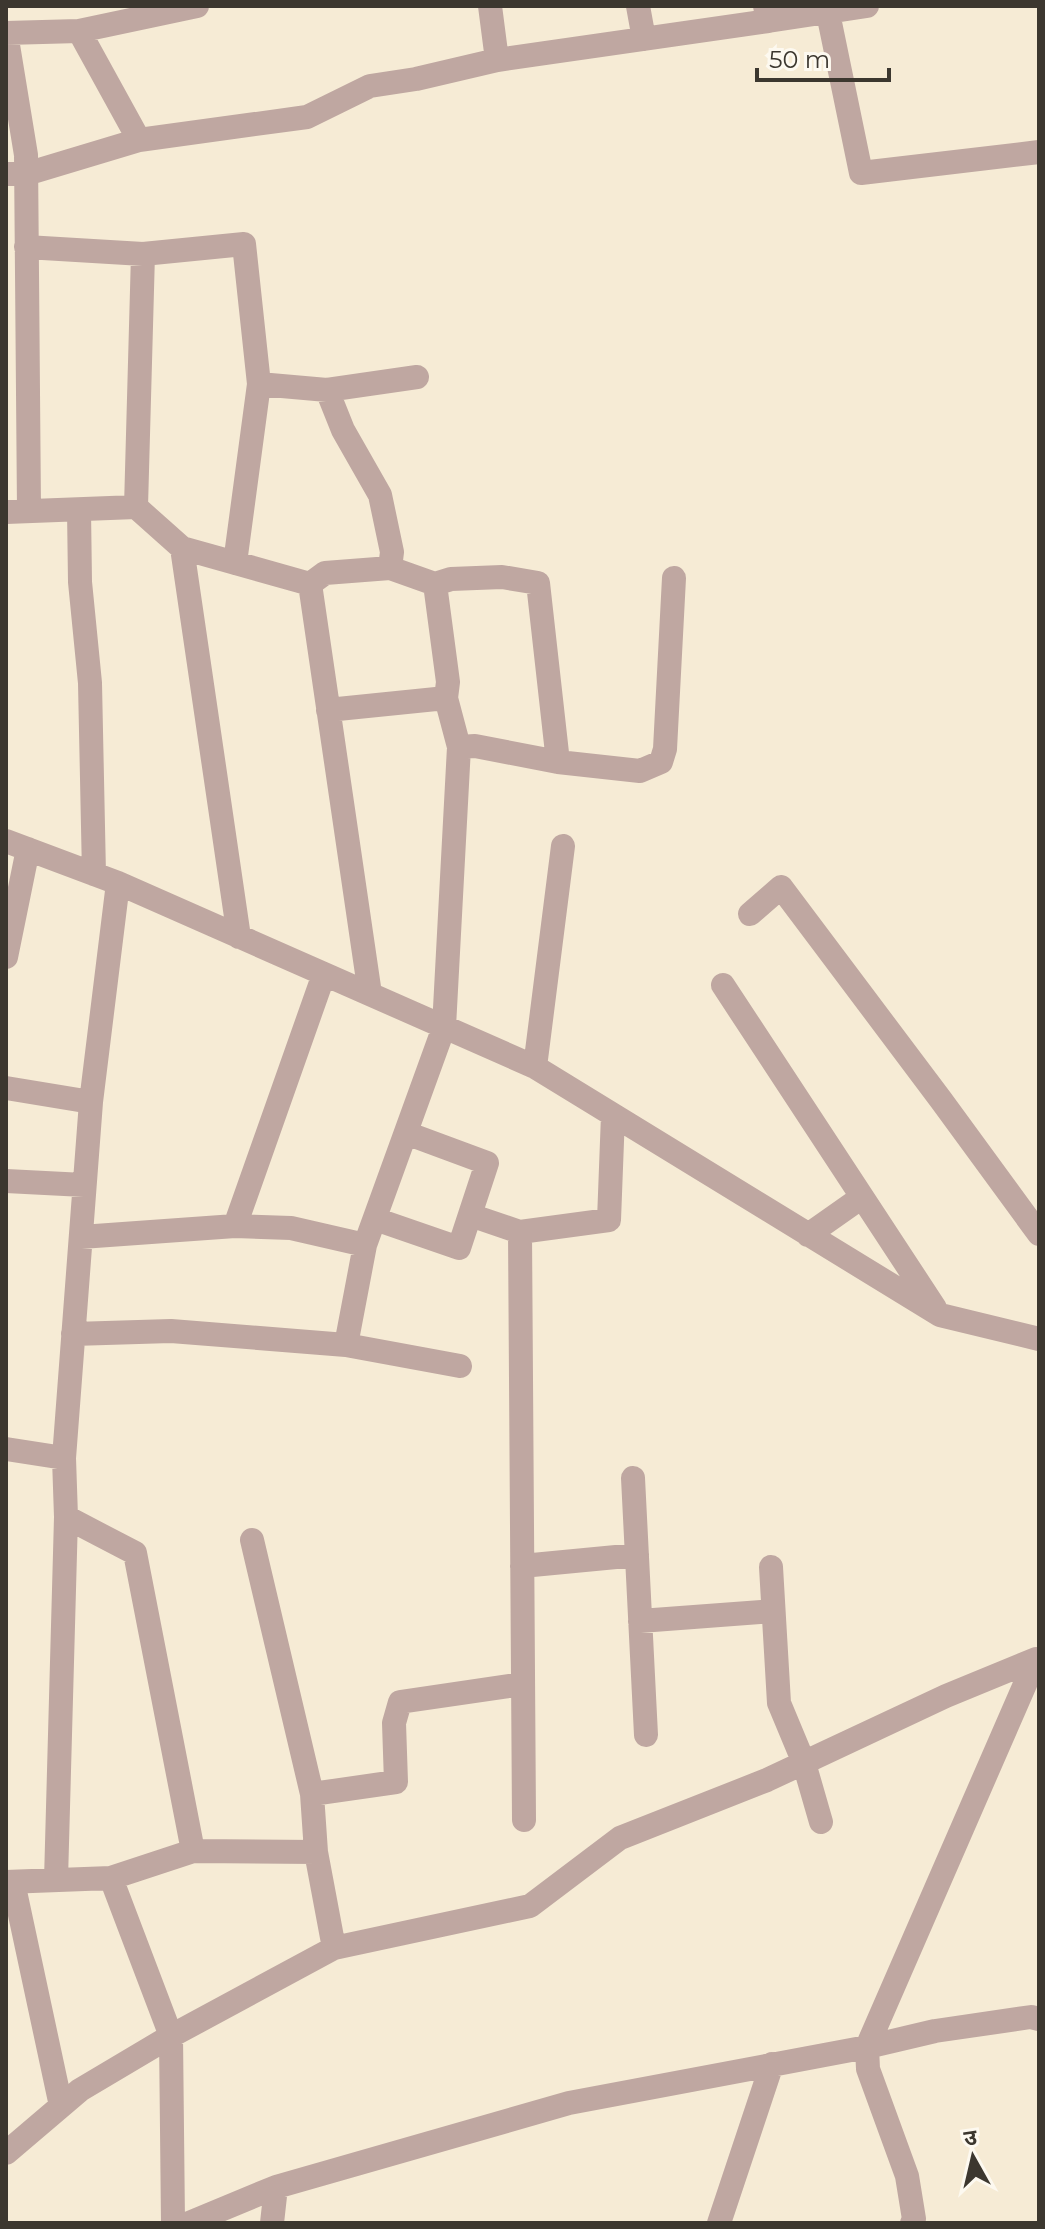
<svg xmlns="http://www.w3.org/2000/svg" width="1045" height="2229" font-family="Montserrat,'Noto Sans Devanagari',sans-serif">
<style>
.lines{fill:none;stroke-linecap:round;stroke-linejoin:round}
.minor{stroke:#bfa7a1;stroke-width:24}
</style>
<rect width="100%" height="100%" fill="#f6ebd5"/>
<g class="lines">
<path class="minor" d="M 490,6 L 497,60 L 768,21 L 765,6
M 638,6 L 644,39
M 828,13 L 861,173 L 1039,152
M 768,21 L 867,6
M 79,31 L 139,140 L 307,117 L 370,86 L 416,79 L 497,60
M 6,174 L 26,174 L 139,140
M 26,247 L 143,254 L 244,244 L 259,384
M 327,390 L 343,430 L 380,495 L 392,552 L 390,568
M 136,507 L 143,254
M 29,510 L 26,155 L 6,33 L 79,31 L 197,6
M 79,510 L 80,582 L 90,683 L 94,874
M 6,512 L 136,507 L 182,548 L 239,937
M 182,548 L 310,584 L 370,994
M 235,563 L 259,384 L 327,390 L 417,377
M 310,584 L 325,573 L 390,568 L 435,584 L 451,579 L 502,577 L 538,583 L 558,762
M 328,710 L 446,698
M 459,747 L 475,746 L 558,762 L 640,771 L 661,762 L 665,749 L 674,578
M 6,841 L 118,883 L 535,1067 L 940,1315 L 1039,1339
M 750,914 L 781,887 L 941,1100 L 1039,1234
M 6,957 L 28,849
M 723,985 L 935,1308
M 535,1067 L 563,846
M 6,1088 L 91,1102
M 6,1181 L 84,1185
M 470,1215 L 520,1232
M 375,1219 L 459,1248 L 487,1163 L 406,1133
M 235,1226 L 291,1228 L 365,1245 L 444,1027 L 459,747 L 446,698 L 448,682 L 435,584
M 808,1235 L 862,1197
M 81,1237 L 235,1226 L 324,974
M 365,1245 L 346,1345 L 460,1366
M 73,1334 L 171,1331 L 346,1345
M 6,1449 L 64,1458 L 91,1102 L 118,883
M 64,1458 L 66,1517 L 135,1553 L 193,1851
M 633,1478 L 646,1735
M 252,1540 L 312,1794 L 316,1852
M 522,1566 L 637,1555
M 771,1567 L 779,1703 L 804,1763 L 821,1822
M 640,1621 L 773,1611
M 312,1794 L 396,1782 L 394,1723 L 400,1702 L 523,1684
M 524,1820 L 520,1232 L 609,1220 L 613,1115
M 111,1878 L 171,2036 L 173,2223
M 56,1880 L 66,1517
M 6,1882 L 111,1878 L 193,1851 L 316,1852 L 334,1948
M 13,1882 L 61,2106
M 6,2153 L 80,2090 L 171,2036 L 334,1948 L 530,1906 L 620,1838 L 767,1780 L 946,1696 L 1036,1659 L 867,2047 L 868,2069 L 907,2176 L 914,2219 L 912,2223
M 189,2223 L 276,2187 L 569,2103 L 867,2047 L 935,2031 L 1031,2017 L 1039,2019
M 272,2223 L 276,2187
M 719,2223 L 772,2064"/>
</g>
<rect width="1045" height="2229" fill="none" stroke="#3c372f" stroke-width="16"/>
<g transform="translate(973 2157) rotate(352)" stroke="#fdf9f0" stroke-width="6" paint-order="stroke">
<path d="M0-6L14 30L0 20L-14 30Z" fill="#3c372f"/>
<text y="-12" font-size="22" font-weight="bold" text-anchor="middle" fill="#3c372f">उ</text>
</g>
<path d="M757 68v12h132v-12" fill="none" stroke="#3c372f" stroke-width="4"/>
<text x="769" y="68" font-size="24" fill="#3c372f" stroke="#fdf9f0" stroke-width="6" paint-order="stroke">50 m</text>
</svg>
